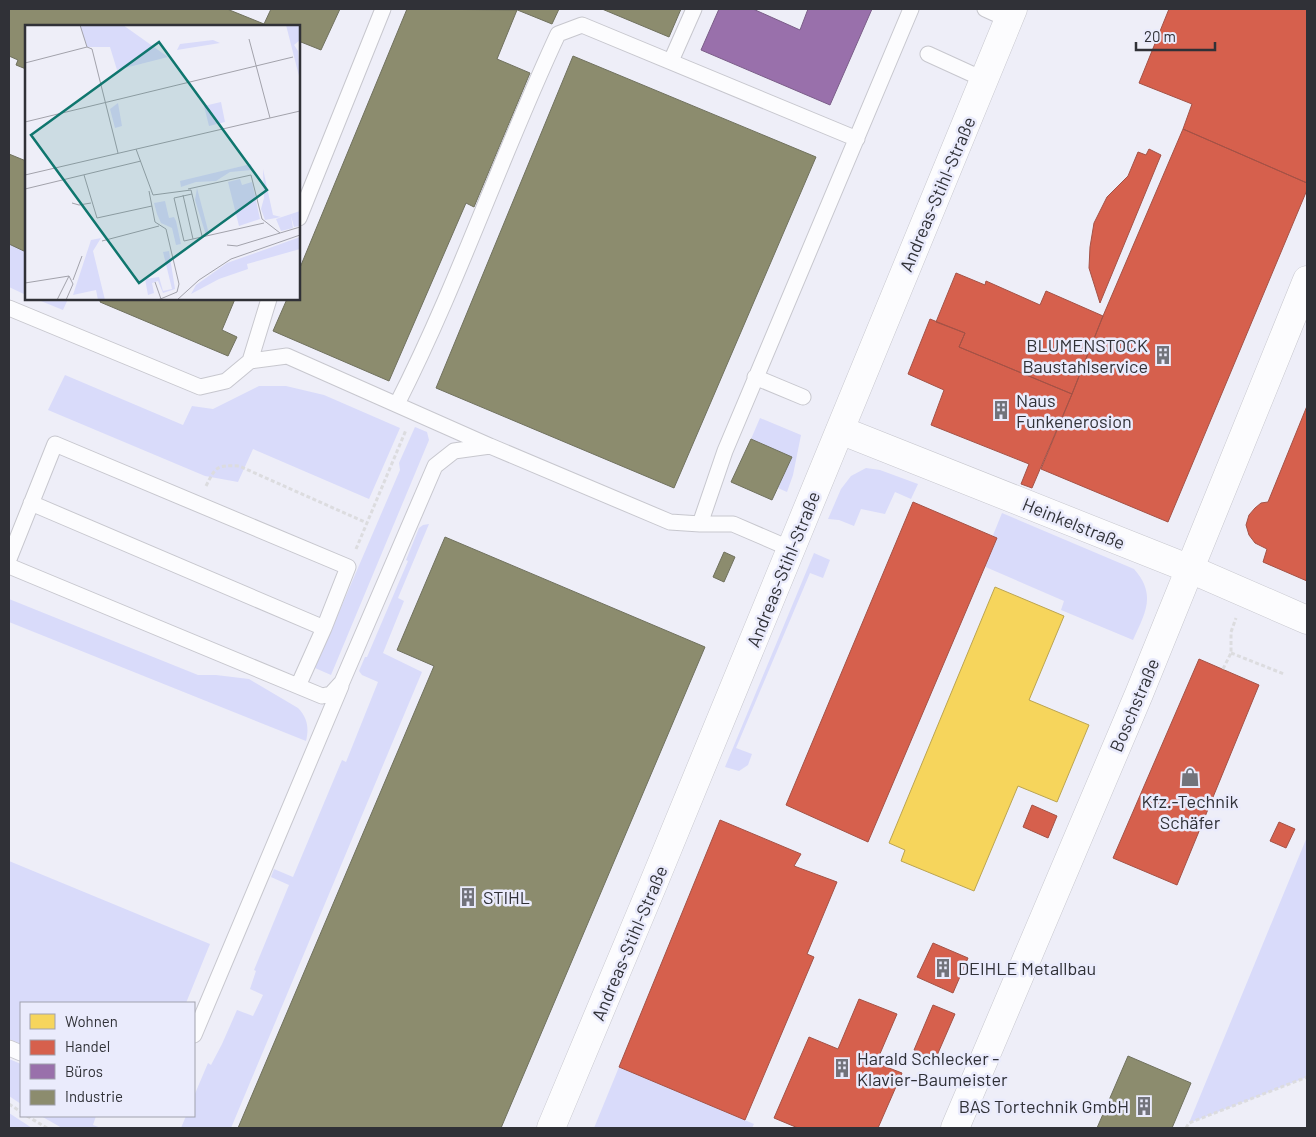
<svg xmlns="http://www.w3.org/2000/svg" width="1316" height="1137" font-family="Barlow,sans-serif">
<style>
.green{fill:#d9dbfa}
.homes{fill:#f6d55c;stroke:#bba451}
.shops{fill:#d6604d;stroke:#a45246}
.offices{fill:#9970ab;stroke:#7a5d88}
.industry{fill:#8c8c6e;stroke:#70715e}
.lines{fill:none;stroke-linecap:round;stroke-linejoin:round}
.service-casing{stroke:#c7c7ce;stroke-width:17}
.minor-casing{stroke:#c7c7ce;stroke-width:29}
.path{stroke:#dcdcdf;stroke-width:3;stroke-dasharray:4 2.5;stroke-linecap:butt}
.service{stroke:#fcfcfe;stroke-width:15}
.minor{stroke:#fcfcfe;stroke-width:28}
.labels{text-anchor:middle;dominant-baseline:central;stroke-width:5;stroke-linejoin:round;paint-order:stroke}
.street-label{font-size:18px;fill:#303137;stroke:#eaebfc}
.poi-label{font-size:18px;fill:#303137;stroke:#eaebfc;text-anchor:start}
.inset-road{fill:none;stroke:#a2a2ab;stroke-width:1}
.view{fill:#0f766e;fill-opacity:0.15;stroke:#0f766e;stroke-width:2.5}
.inset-edge{fill:none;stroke:#303137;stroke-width:2.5}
</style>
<rect width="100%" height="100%" fill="#eeeef8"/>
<path class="green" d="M 9,244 L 26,252 L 26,295 L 9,287 Z
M 36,299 L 68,299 L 63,310 Z
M 65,375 L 183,425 L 192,406 L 213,409 L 259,386 L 286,386 L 324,395 L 400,428 L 369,499 L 253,449 L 238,482 L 205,476 L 48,410 Z
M 760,418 L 801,435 L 793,475 L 787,492 L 778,488 L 791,457 L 751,439 Z
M 415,427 L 427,432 L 429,440 L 331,675 L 315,668 L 400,470 L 399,463 Z
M 866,468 L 880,470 L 918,484 L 911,499 L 895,492 L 885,514 L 861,509 L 854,526 L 839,520 L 828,519 L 841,489 L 851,476 Z
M 1002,513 L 1134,569 C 1157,595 1145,613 1133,640 L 1061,610 L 1064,601 L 981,565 Z
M 429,524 L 398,598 L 404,601 L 383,653 L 422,672 L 231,1128 L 181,1128 L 186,1116 L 194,1116 L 194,1096 L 208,1063 L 211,1065 L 222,1044 L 237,1010 L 253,1016 L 263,995 L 250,989 L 256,971 L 254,970 L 289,885 L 271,877 L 274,869 L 293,877 L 342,760 L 346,762 L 378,682 L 362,675 L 359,671 L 365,657 L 367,657 L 408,561 L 406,560 L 419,528 L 423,525 Z
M 814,553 L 830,560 L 823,578 L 810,573 L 736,748 L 752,754 L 748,765 L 739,771 L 725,767 Z
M 9,599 L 198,675 L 216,675 L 249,679 L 298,708 C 308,718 309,729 306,741 L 9,622 Z
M 1307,837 L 1307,1077 L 1189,1123 Z
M 9,861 L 210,944 L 186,1003 L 21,1003 L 21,1044 L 9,1039 Z
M 9,1059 L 21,1064 L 21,1104 L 9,1096 Z
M 619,1067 L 754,1124 L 752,1128 L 594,1128 Z
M 9,1113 L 32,1128 L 9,1128 Z
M 41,1116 L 96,1116 L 93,1125 L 101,1128 L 62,1128 Z"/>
<path class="homes" d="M 995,587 L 1064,616 L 1029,700 L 1089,725 L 1057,802 L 1018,786 L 974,891 L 901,861 L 905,850 L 889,843 Z"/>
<path class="shops" d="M 1169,9 L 1307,9 L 1307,183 L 1183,129 L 1192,104 L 1139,83 Z
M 1183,129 L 1307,183 L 1307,190 L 1168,522 L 1041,469 L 1072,394 L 1103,316 Z
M 1149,149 L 1161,155 L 1100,303 L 1089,268 L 1090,247 L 1094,223 L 1107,197 L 1128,176 L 1138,152 L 1146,155 Z
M 956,273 L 985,285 L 986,281 L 1040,305 L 1046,291 L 1103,316 L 1072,394 L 959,347 L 965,333 L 936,322 Z
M 930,319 L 965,333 L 959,347 L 1072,394 L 1032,488 L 1021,484 L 1029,464 L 931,425 L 944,390 L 908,374 Z
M 1307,406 L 1307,581 L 1263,562 L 1267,549 L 1255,543 L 1249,535 L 1246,525 L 1249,515 L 1255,508 L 1261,503 L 1268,502 Z
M 913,502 L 997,538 L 868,842 L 786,805 Z
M 1199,659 L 1259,685 L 1177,885 L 1113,858 Z
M 1032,805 L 1057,816 L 1048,838 L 1023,827 Z
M 720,820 L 801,854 L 794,866 L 837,882 L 807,954 L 814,957 L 745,1120 L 619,1067 Z
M 1279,822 L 1295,829 L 1286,848 L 1270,841 Z
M 933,943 L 968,958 L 953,993 L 917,977 Z
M 859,999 L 897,1014 L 876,1063 L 902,1073 L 878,1128 L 798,1128 L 774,1118 L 809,1037 L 838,1049 Z
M 933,1005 L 955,1014 L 935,1060 L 914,1050 Z"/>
<path class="offices" d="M 719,9 L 753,9 L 800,30 L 808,9 L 872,9 L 830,105 L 701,50 Z"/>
<path class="industry" d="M 9,9 L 227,9 L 264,24 L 271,9 L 340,9 L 321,50 L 301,42 L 299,48 L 299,26 L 26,26 L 26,69 L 16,65 L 18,60 L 9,56 Z
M 407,9 L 517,10 L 497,59 L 530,73 L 474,207 L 466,203 L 389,381 L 273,331 L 287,299 L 299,299 L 299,270 Z
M 515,9 L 559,9 L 552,24 Z
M 602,9 L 681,9 L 669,37 Z
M 573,56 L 816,157 L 674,488 L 436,388 Z
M 9,154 L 26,161 L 26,252 L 9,244 Z
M 101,299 L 235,299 L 222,330 L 237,337 L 228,356 L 100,302 Z
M 751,439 L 792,457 L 772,500 L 731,482 Z
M 445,537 L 705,647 L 501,1128 L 238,1128 L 434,666 L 397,650 Z
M 724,552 L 735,557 L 724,582 L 713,577 Z
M 1128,1056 L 1191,1083 L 1172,1128 L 1097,1128 Z"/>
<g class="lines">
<g class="service-casing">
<path id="service" d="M 985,9 L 1009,20
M 928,54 L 985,80
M 671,61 L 694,9
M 299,218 L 383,9
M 9,308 L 200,387 L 226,381 L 250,361 L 287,356 L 490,446
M 250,361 L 269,299
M 755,377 L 803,397
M 397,404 C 458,284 501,156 558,34 L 582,25 L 857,139
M 31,503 L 324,628
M 700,524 L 725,451 L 911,9
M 9,559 L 55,444 L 348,567 L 324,628 L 298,686
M 9,566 L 322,696 L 331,694 L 342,682 L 435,466 L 454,451 L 490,446 L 670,522 L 700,524 L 733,524 L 791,549
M 194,1035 L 341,686
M 9,1048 L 21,1053"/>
</g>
<g class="minor-casing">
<path id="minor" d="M 840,430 L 1190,569 L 1307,620
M 551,1128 L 654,882 L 1013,9
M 955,1128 L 1139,694 L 1307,280"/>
</g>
<path class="path" d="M 206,486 C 216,466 217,465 239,466 L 367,523
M 356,549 L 406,430
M 1231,653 L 1284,674
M 1223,669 L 1231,653 L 1231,632 L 1236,618
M 9,1104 L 21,1112
M 27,1116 L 47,1128
M 1186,1128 L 1189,1123 L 1307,1077"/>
<use href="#service" class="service"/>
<use href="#minor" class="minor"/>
</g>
<defs>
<g id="building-bare" transform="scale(1.5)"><path d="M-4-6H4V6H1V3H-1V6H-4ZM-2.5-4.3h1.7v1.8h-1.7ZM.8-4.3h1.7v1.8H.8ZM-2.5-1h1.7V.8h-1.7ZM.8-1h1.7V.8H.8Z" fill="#72737b" stroke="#eaebfc" stroke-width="2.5" paint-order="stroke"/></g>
<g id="shop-bare" transform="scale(1.5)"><path d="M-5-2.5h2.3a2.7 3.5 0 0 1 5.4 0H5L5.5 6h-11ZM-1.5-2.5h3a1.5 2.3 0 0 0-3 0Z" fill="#72737b" stroke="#eaebfc" stroke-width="2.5" paint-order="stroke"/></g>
</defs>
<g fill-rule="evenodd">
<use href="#building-bare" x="1163" y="355"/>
<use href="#building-bare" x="1001" y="410"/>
<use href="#shop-bare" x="1190" y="777"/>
<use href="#building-bare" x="468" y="897"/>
<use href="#building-bare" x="943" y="968"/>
<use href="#building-bare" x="842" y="1068"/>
<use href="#building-bare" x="1144" y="1106"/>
</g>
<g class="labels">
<g class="street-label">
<text transform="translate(937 194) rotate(-67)">Andreas-Stihl-Straße</text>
<text transform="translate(1074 523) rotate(22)">Heinkelstraße</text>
<text transform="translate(783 569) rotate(-68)">Andreas-Stihl-Straße</text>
<text transform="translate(1134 705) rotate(-67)">Boschstraße</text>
<text transform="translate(629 943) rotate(-67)">Andreas-Stihl-Straße</text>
</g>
<g class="poi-label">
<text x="1148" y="345" text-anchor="end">BLUMENSTOCK<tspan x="1148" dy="21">Baustahlservice</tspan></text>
<text x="1016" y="400">Naus<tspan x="1016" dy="21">Funkenerosion</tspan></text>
<text x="1190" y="801" text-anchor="middle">Kfz.-Technik<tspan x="1190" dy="21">Schäfer</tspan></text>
<text x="483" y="897">STIHL</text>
<text x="958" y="968">DEIHLE Metallbau</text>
<text x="857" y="1058">Harald Schlecker -<tspan x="857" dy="21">Klavier-Baumeister</tspan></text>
<text x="1129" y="1106" text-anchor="end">BAS Tortechnik GmbH</text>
</g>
</g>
<g transform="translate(25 25)">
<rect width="275" height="275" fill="#eeeef8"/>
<path d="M 55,0 L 98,0 L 143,32 L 92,45 L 85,22 L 62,22 ZM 261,0 L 275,0 L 275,15 L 269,20 L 273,26 L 275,55 ZM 188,15 L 195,18 L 152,25 L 155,19 ZM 196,77 L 200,97 L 184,101 L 179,81 ZM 93,78 L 97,101 L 90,103 L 85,84 ZM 226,139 L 227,145 L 205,147 L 191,156 L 171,157 L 144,166 L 156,162 L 155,156 ZM 238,144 L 248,190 L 256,192 L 240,195 L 236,184 L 239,173 ZM 215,154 L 217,160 L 227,157 L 235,194 L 214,201 L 203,157 ZM 172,163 L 184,209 L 181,210 L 170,175 ZM 140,176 L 144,193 L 149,192 L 151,196 L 156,219 L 151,220 L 147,203 L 136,198 L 132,189 L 129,178 ZM 275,186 L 275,201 L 269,202 L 266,191 L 268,203 L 256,206 L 251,194 ZM 275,212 L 275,224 L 222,239 L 223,244 L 194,254 L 166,269 L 171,260 L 202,238 ZM 76,213 L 68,226 L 80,275 L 73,275 L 71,265 L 48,270 L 66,215 ZM 144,226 L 150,264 L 138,268 L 133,256 L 127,258 L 129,268 L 123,270 L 120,254 L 134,252 L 138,266 L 147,264 L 138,227 Z" fill="#d9dbfa"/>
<path class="inset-road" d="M 55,0 L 62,22M 224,14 L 245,93M 0,38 L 62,22 L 67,24 L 93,128M 0,97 L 268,32M 111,124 L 128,170 L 166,165 L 177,211M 0,150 L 275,86M 59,150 L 72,193 L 127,181M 0,164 L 116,136M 163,164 L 226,150 L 237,194 L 255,208M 124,166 L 130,197 L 141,204 L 154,259 L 152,267 L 133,275M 167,169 L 149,173 L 159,216 L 239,198M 158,170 L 168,214M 47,178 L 54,180 L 66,178M 77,216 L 134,201M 202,220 L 212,221 L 275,202M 48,255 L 57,231M 130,257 L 136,274M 0,258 L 44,251M 32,275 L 44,251M 41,275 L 48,259 L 44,251M 152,275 L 174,255 L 206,234 L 275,210"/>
<path class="view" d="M 134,17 L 242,165 L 114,258 L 6,110 Z"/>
<rect width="275" height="275" class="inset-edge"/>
</g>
<rect width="1316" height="1137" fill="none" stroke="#303137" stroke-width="20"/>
<rect x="20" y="1002" width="175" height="115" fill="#eaebfc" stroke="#a0a1ad"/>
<rect x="30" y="1014" width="25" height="15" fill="#f6d55c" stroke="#a0a1ad"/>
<text x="65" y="1027" font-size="15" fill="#303137">Wohnen</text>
<rect x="30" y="1040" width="25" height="15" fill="#d6604d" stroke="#a0a1ad"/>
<text x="65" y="1052" font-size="15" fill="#303137">Handel</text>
<rect x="30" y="1064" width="25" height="15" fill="#9970ab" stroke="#a0a1ad"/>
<text x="65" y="1077" font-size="15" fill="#303137">Büros</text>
<rect x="30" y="1090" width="25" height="15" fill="#8c8c6e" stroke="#a0a1ad"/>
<text x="65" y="1102" font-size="15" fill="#303137">Industrie</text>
<path d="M1136 42v8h79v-8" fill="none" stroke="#303137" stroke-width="2.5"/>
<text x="1144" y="42" font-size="15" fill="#303137" stroke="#eaebfc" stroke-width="4" paint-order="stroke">20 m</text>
</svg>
